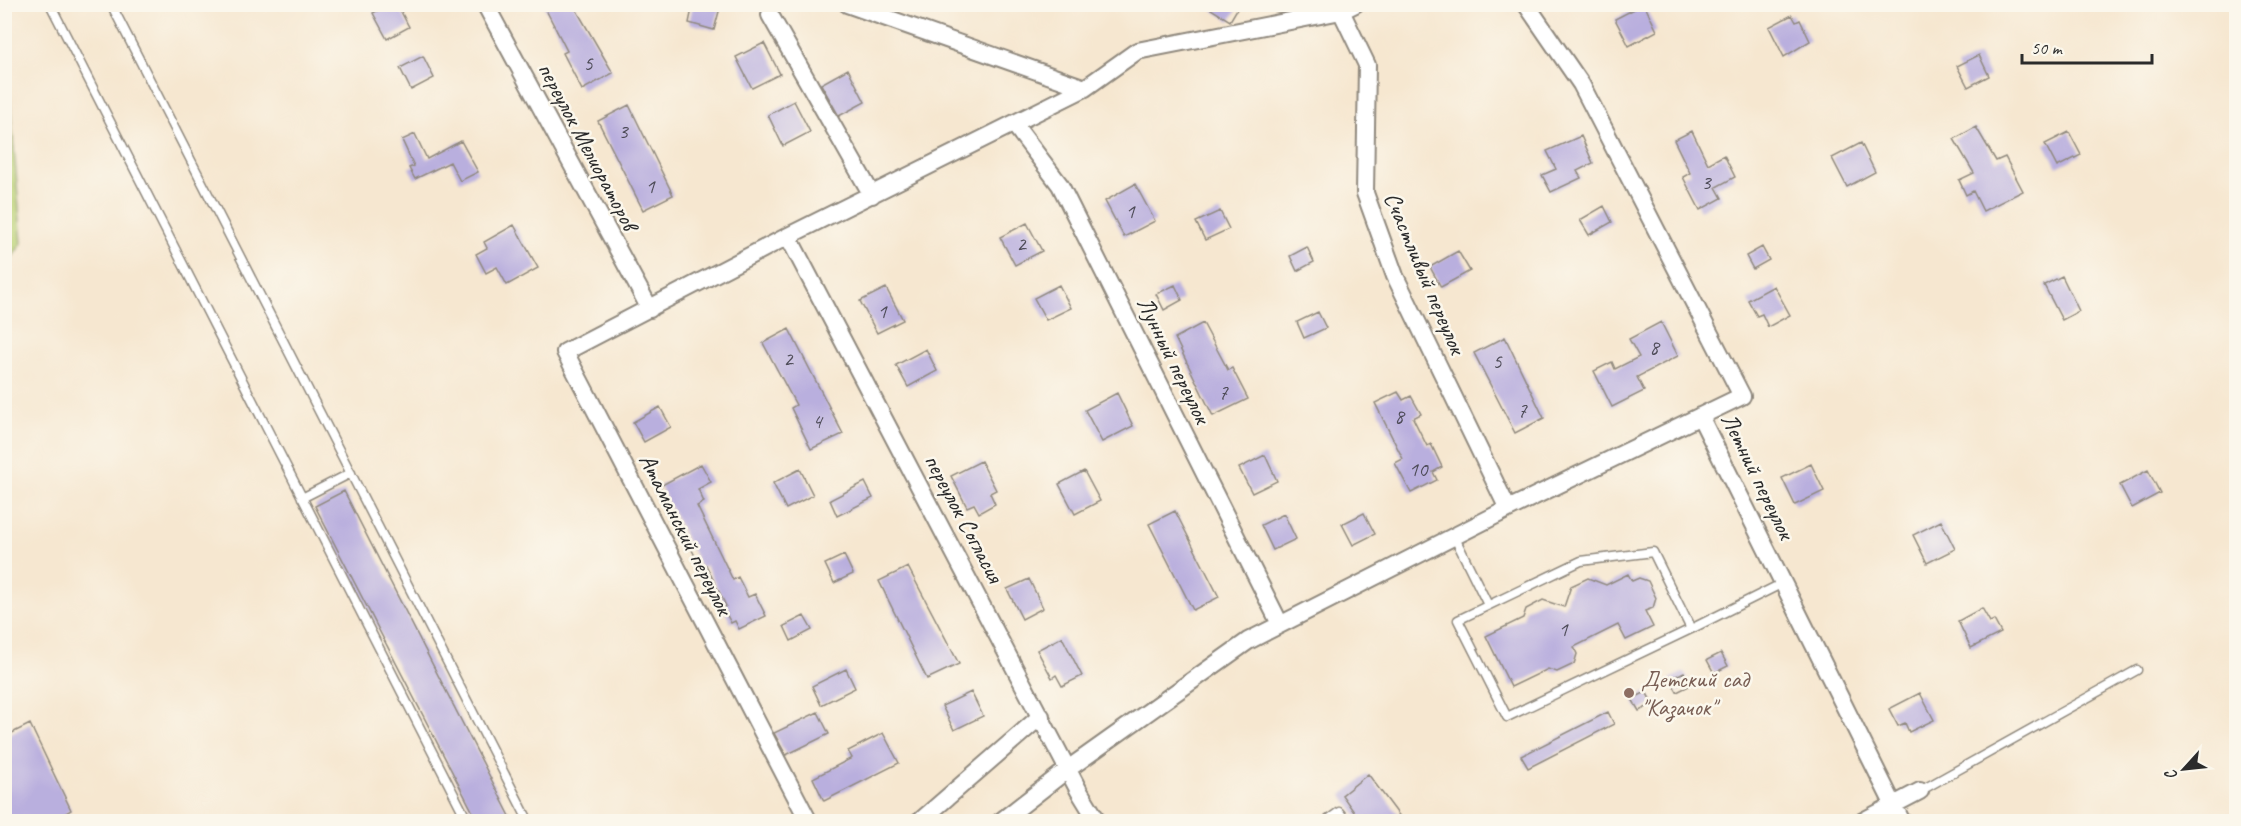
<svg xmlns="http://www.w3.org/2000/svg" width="2241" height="826" font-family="Caveat,sans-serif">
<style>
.green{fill:#bcd377;stroke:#747f51;stroke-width:1.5}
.building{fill:#b9afde}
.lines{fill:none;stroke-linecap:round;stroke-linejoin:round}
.service-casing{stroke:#90897e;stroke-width:11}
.minor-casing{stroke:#90897e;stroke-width:20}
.service{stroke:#fff;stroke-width:8}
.minor{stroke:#fff;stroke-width:16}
.education-dot{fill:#8d6e63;stroke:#fbf7ec;stroke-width:2}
.labels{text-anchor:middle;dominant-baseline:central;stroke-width:5;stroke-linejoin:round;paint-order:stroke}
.number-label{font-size:21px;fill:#4e4c58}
.street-label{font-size:24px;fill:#2b2b2b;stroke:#fbf7ec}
.education-label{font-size:24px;fill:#785e54;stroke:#fbf7ec;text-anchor:start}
</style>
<rect width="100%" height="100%" fill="#fbf7ec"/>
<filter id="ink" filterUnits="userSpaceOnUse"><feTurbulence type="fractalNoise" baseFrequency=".0167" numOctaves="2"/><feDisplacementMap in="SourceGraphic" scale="12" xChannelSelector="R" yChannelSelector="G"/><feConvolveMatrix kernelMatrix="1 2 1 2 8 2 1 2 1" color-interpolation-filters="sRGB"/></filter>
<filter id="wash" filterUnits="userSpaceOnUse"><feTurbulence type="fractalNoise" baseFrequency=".008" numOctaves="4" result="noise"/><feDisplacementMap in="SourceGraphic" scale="24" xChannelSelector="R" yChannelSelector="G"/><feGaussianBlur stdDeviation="1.35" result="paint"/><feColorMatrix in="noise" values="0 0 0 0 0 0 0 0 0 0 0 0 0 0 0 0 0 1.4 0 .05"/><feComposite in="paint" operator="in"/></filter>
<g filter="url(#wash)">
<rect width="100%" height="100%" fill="#f6e7d0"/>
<path class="green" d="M 4,32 L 22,243 L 5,267 L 4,267 Z"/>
<g id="blocks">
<path class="building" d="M 389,4 L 397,4 L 409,27 L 387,39 L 373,13 Z
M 543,4 L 573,4 L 613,73 L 582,90 L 563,53 L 567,51 Z
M 693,4 L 721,4 L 714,30 L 689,23 Z
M 1203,4 L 1240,4 L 1230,21 Z
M 1644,4 L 1657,31 L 1629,46 L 1615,19 Z
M 1792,15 L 1796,22 L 1800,20 L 1810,41 L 1784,57 L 1769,27 Z
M 764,43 L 780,74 L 752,88 L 736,57 Z
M 1979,55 L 1989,76 L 1968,87 L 1957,66 Z
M 423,56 L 434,78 L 411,90 L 400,68 Z
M 848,69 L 865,102 L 839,116 L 821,84 Z
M 794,101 L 810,132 L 783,146 L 768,115 Z
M 629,105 L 673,195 L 643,210 L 598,121 Z
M 1976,127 L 1996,161 L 2005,157 L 2023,191 L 1983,211 L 1973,191 L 1966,195 L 1959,180 L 1974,173 L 1954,139 Z
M 1692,131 L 1708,164 L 1724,155 L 1735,177 L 1716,187 L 1722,198 L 1700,210 L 1683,177 L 1690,173 L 1674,140 Z
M 2069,132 L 2081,155 L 2057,167 L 2045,144 Z
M 415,134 L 427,159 L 461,141 L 478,172 L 460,181 L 450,162 L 415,179 L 409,168 L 414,166 L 402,140 Z
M 1581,136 L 1593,163 L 1577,171 L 1581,178 L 1551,192 L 1542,175 L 1556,169 L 1547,151 Z
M 1861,143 L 1875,172 L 1847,187 L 1832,158 Z
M 1135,184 L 1155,221 L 1124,237 L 1105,201 Z
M 1604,206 L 1612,222 L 1589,235 L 1580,220 Z
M 1220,211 L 1229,229 L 1205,240 L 1196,222 Z
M 1027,223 L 1042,251 L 1015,265 L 1000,237 Z
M 514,225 L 538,268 L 507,285 L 497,267 L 486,273 L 476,254 L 487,248 L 484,242 Z
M 1307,247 L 1314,262 L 1297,271 L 1290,256 Z
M 1762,247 L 1769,260 L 1753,269 L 1746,256 Z
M 1458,251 L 1470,271 L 1441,287 L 1430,267 Z
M 2062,276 L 2079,311 L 2062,320 L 2044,285 Z
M 1059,285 L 1071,308 L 1046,320 L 1034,298 Z
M 1175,285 L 1182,300 L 1164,310 L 1156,294 Z
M 1774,286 L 1790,315 L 1768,327 L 1762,314 L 1757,316 L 1748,300 Z
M 886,288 L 903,320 L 877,333 L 860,301 Z
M 1318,312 L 1326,328 L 1304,338 L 1297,322 Z
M 1661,322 L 1678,356 L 1637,377 L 1644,391 L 1612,407 L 1594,371 L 1612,362 L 1615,369 L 1639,357 L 1629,339 Z
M 1203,323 L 1228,370 L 1232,368 L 1248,399 L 1213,416 L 1175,338 Z
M 789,329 L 843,434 L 811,449 L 791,408 L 796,405 L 763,343 Z
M 1505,337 L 1544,418 L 1515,433 L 1474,353 Z
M 926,349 L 937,371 L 908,387 L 896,365 Z
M 1398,392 L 1403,400 L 1411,396 L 1421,414 L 1413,418 L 1427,446 L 1431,444 L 1442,467 L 1433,472 L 1437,480 L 1411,493 L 1395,463 L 1403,459 L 1375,403 Z
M 1117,393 L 1133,426 L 1102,442 L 1085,410 Z
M 660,407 L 671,427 L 644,442 L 633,422 Z
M 1265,455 L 1277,481 L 1252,493 L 1239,468 Z
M 981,461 L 996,490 L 990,493 L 995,504 L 979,513 L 974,504 L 967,507 L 951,476 Z
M 701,464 L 711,482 L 698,489 L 704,502 L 697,506 L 733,580 L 738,577 L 748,597 L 755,594 L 766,616 L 739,629 L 735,621 L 731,623 L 723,608 L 726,606 L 706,565 L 701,568 L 660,486 Z
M 1811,464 L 1824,491 L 1795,505 L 1782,478 Z
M 800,469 L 813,495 L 786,509 L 773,483 Z
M 2148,470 L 2160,493 L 2132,508 L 2120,485 Z
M 1084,471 L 1100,501 L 1075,514 L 1059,484 Z
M 865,482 L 873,498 L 837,516 L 830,500 Z
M 344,491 L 513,822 L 478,822 L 315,506 Z
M 1175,511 L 1219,597 L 1193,610 L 1149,524 Z
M 1364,513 L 1375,534 L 1353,545 L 1342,524 Z
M 1284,514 L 1296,539 L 1273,550 L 1261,525 Z
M 1941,521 L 1955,549 L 1927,563 L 1913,535 Z
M 844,555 L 853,574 L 834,583 L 825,564 Z
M 908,567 L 959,664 L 927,679 L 879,581 Z
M 1628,574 L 1632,581 L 1639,578 L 1648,581 L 1656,598 L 1653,608 L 1645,611 L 1653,627 L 1626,640 L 1618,625 L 1574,647 L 1577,654 L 1574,664 L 1557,672 L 1548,669 L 1511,687 L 1486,636 L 1523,618 L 1526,609 L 1543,600 L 1564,607 L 1571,586 L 1588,578 L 1606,585 Z
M 1029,579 L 1043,608 L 1022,619 L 1007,589 Z
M 1982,608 L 1990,622 L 1994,620 L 2001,633 L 1971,648 L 1958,621 Z
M 804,616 L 812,630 L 791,641 L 784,626 Z
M 1062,637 L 1082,676 L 1062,686 L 1056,675 L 1052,678 L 1037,650 Z
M 1721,653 L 1728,666 L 1714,673 L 1707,660 Z
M 846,669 L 855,688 L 821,705 L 812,686 Z
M 1684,672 L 1691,685 L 1677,692 L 1670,679 Z
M 971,692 L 983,716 L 954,730 L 942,706 Z
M 1646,692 L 1653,704 L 1639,711 L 1632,699 Z
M 1920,693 L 1934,720 L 1909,732 L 1905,723 L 1898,726 L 1889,709 Z
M 818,712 L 829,734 L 786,755 L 774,733 Z
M 1608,712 L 1614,724 L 1528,768 L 1521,756 Z
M 30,724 L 71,810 L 66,813 L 71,822 L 4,822 L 4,737 Z
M 883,733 L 899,763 L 824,801 L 813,778 L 852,758 L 848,751 Z
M 1368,774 L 1404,822 L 1361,822 L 1342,795 Z"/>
</g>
</g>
<g filter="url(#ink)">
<use href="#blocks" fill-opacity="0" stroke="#90897e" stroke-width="1.5"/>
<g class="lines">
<g class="service-casing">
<path id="service" d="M 50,4 L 468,822
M 111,4 L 529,822
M 302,498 L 351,473
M 1454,536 L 1488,605
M 1653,552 L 1691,629 L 1507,717 L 1458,620 L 1581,561 Z
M 1691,629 L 1783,583
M 1920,791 L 2137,670
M 1325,822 L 1339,812 L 1347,822"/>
</g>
<g class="minor-casing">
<path id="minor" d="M 485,4 L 650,309
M 847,4 L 1085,88
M 1333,6 L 1341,11 L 1367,65 L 1365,193 L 1395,276 L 1508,509
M 770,15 L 872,195
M 1014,124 L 1060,185 L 1280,624
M 788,236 L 1079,791 L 1098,822
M 1700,416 L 1902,822
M 809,822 L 565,352 L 788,236 L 1085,88 L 1137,51 L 1341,11 L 1355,4
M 919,822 L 1041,716
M 1000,822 L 1068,769 L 1248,641 L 1508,509 L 1742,396 L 1581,84 L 1526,4
M 1861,822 L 1920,791"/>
</g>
<use href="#service" class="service"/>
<use href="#minor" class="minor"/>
</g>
</g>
<circle class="education-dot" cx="1629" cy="693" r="6"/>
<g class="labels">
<g class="number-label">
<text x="588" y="63">5</text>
<text x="623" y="131">3</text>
<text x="1706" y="182">3</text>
<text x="650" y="186">1</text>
<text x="1130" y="211">1</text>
<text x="1021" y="244">2</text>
<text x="882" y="311">1</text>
<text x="1654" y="347">8</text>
<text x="788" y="359">2</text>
<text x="1497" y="361">5</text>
<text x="1223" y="392">7</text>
<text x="1522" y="410">7</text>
<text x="1399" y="416">8</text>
<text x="817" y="421">4</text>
<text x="1418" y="469">10</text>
<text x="1563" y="629">1</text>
</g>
<g class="street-label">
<text transform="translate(588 146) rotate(62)">переулок Мелиораторов</text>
<text transform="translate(1425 273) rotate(67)">Счастливый переулок</text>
<text transform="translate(1174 360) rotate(64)">Лунный переулок</text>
<text transform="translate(1758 476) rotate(64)">Летний переулок</text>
<text transform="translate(964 518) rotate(62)">переулок Согласия</text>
<text transform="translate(686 534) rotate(63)">Атаманский переулок</text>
</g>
<g class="education-label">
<text x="1641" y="679">Детский сад<tspan x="1641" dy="28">"Казачок"</tspan></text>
</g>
</g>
<rect width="2241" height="826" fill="none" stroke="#fbf7ec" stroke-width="24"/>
<g transform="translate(2184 769) rotate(243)" stroke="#fbf7ec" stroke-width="4.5" paint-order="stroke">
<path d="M0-4.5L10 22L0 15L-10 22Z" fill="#2b2b2b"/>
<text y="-9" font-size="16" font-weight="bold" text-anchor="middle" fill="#2b2b2b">С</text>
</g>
<path d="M2022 54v9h130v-9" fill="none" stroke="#2b2b2b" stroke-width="3"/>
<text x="2031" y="54" font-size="18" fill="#2b2b2b" stroke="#fbf7ec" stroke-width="4.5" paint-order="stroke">50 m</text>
</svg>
